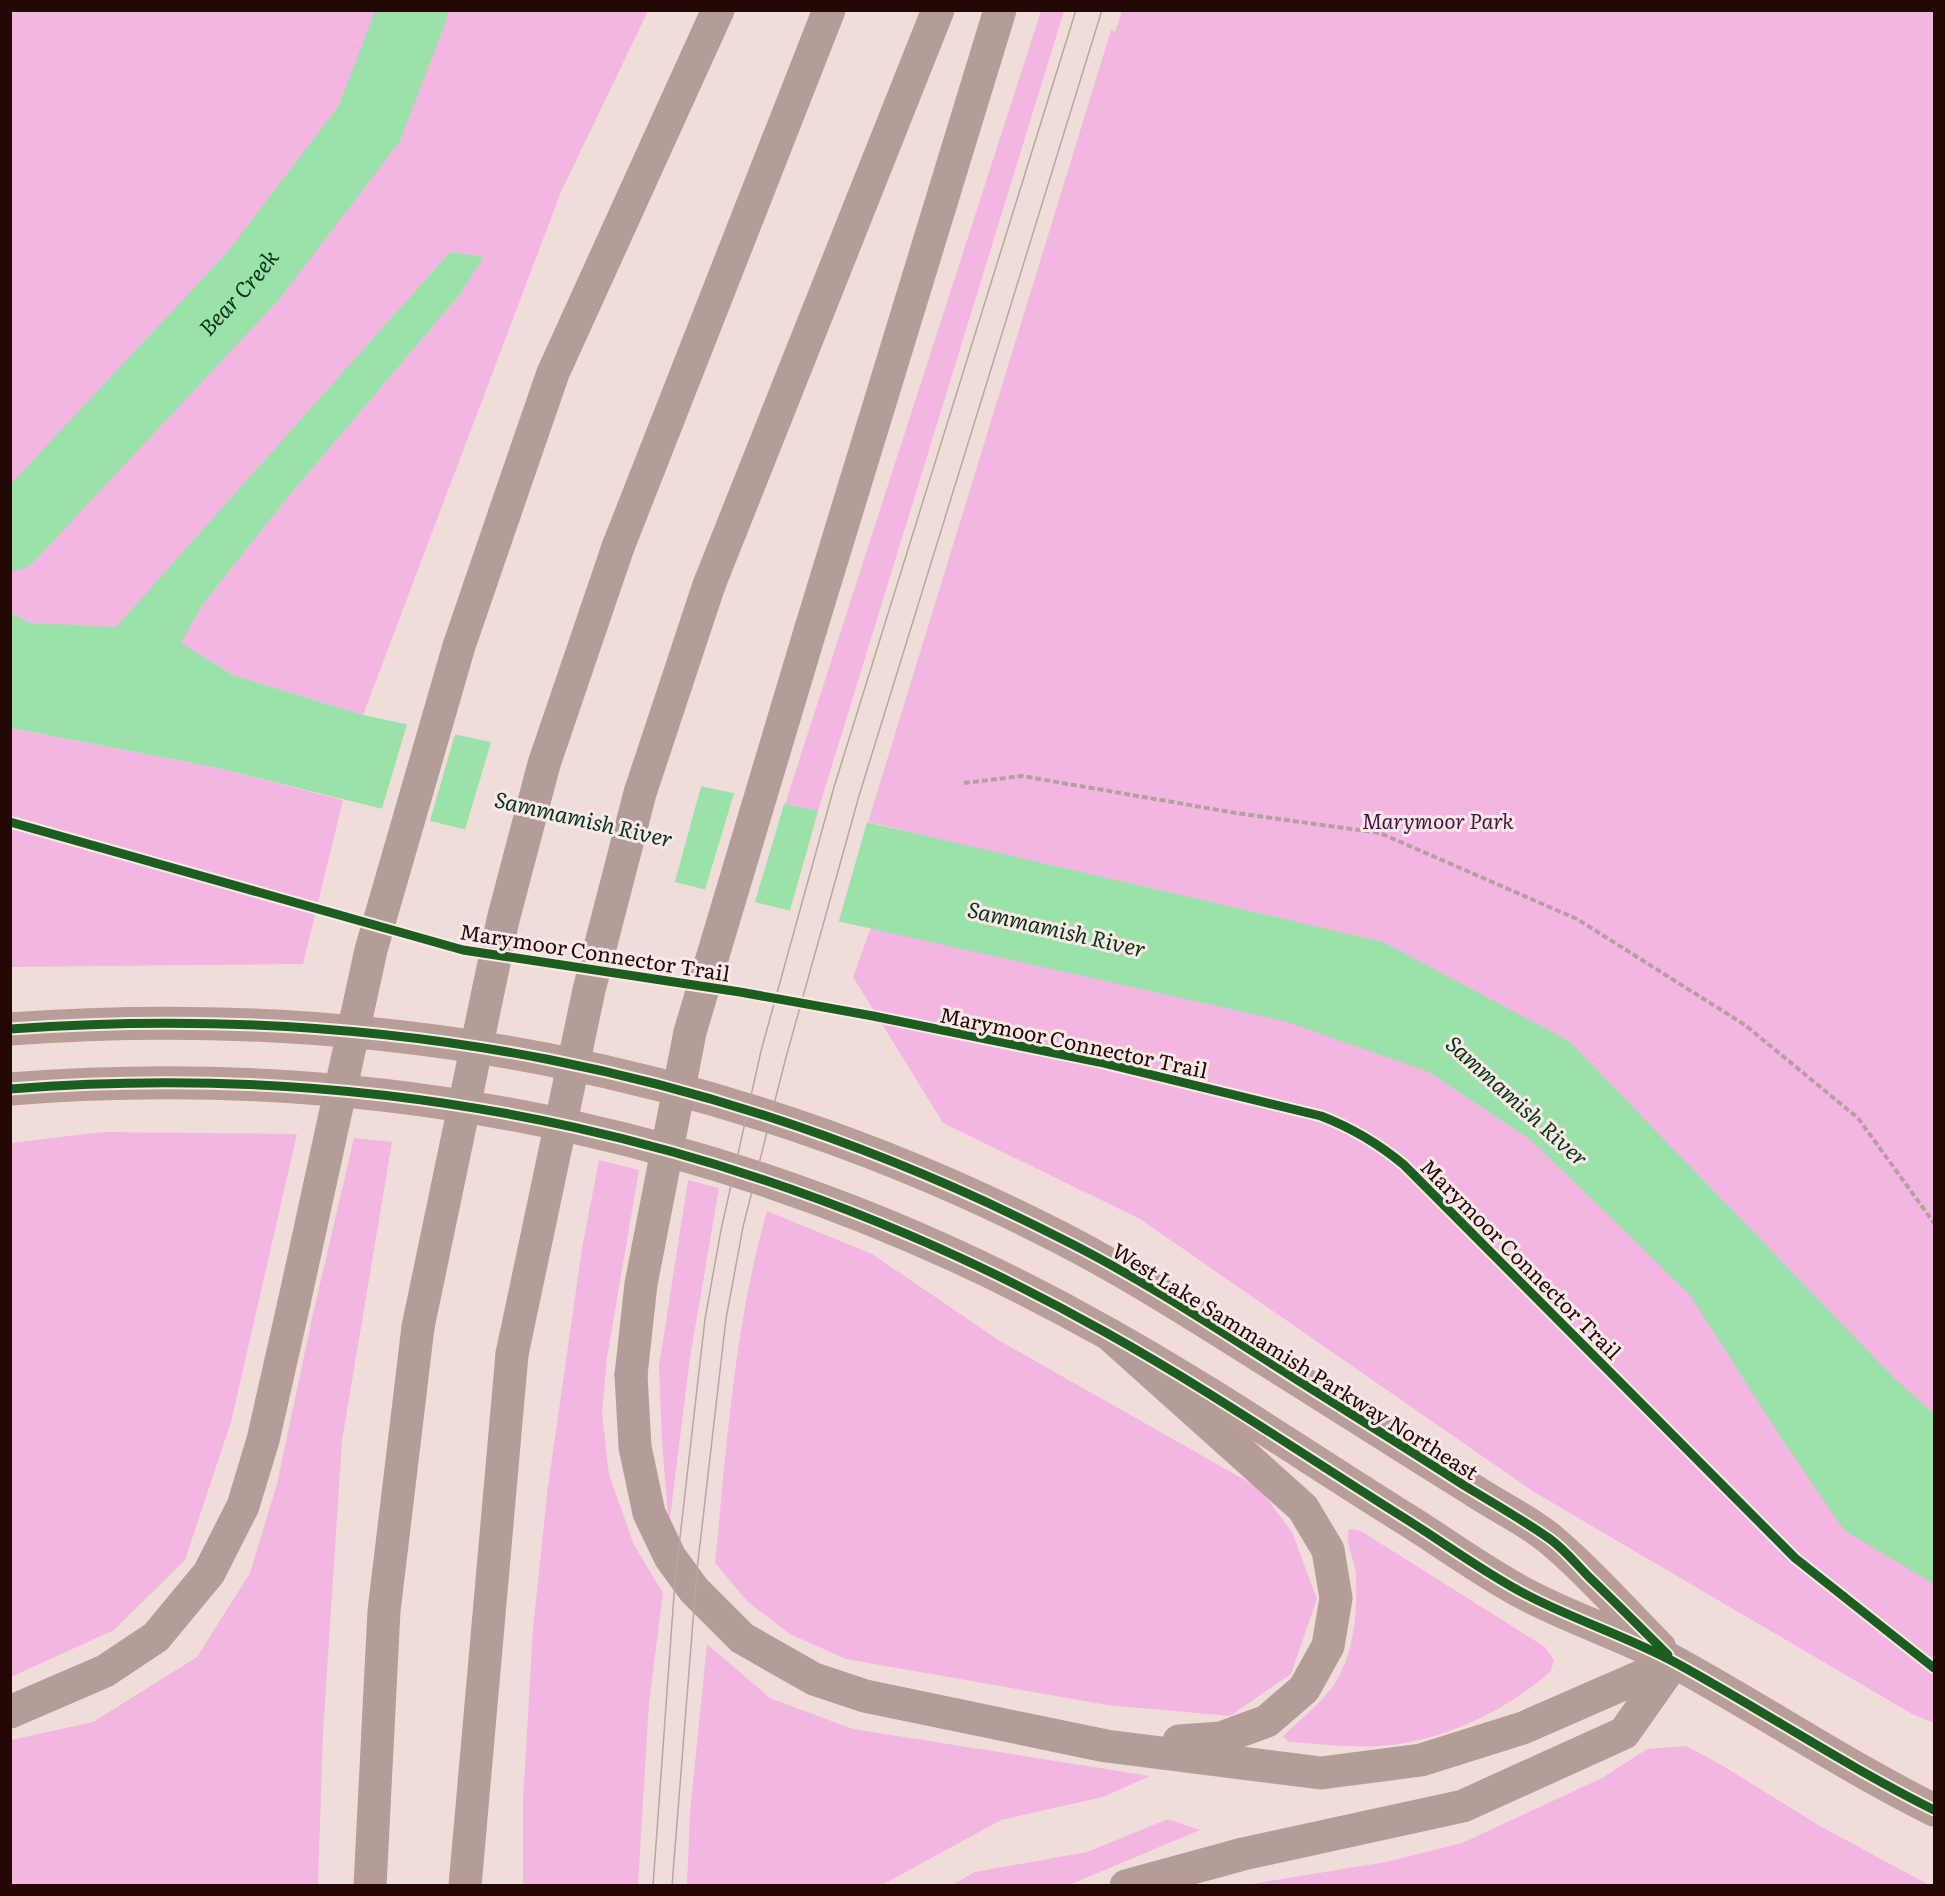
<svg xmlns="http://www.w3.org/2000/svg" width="1945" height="1896" font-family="Literata,serif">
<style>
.green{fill:#f3b6e3}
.water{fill:#9ae2a9}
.pier{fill:#f0ddda}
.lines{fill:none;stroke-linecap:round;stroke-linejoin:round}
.river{stroke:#9ae2a9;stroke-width:70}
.path{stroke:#b4a19e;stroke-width:4;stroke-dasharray:6 3;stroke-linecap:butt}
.secondary{stroke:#b99d99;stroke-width:33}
.highway{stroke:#b49c98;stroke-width:33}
.tram{stroke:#b9a5a2;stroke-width:1.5}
.highway-bridge{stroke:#b49c98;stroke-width:33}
.cycleway-casing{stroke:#fae9e6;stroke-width:13}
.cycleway{stroke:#1b5e20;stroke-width:9}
.labels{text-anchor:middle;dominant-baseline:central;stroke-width:6;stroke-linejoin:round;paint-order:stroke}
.park-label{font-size:21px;font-style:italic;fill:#4b1247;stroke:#fae9e6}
.street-label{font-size:21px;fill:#230805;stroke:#fae9e6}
.water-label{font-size:22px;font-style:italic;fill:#063618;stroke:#fae9e6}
</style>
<rect width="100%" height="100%" fill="#f0ddda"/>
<path class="green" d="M 11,11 L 648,11 L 561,192 L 363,715 L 233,675 L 180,643 L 201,607 L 283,503 L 461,293 L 483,257 L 450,252 L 116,628 L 30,623 L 11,612 Z
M 1041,11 L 1064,11 L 818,811 L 785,804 Z
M 1122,11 L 1934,11 L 1934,1723 L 1912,1714 L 1534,1492 L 1140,1219 L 943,1123 L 853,977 L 906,831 L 868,822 L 1111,30 L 1115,32 Z
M 10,728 L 218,768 L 343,800 L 303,964 L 11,967 Z
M 102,1132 L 297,1134 L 231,1422 L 185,1560 L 114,1630 L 11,1677 L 11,1143 Z
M 354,1138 L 392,1142 L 342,1441 L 323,1733 L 318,1885 L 18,1885 L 10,1882 L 11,1740 L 93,1722 L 197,1657 L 250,1573 L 277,1484 L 312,1318 Z
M 599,1160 L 639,1170 L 607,1358 L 602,1413 L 609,1474 L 634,1545 L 663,1593 L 649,1703 L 638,1885 L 523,1885 L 523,1800 L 533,1628 L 548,1486 L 582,1248 Z
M 688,1180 L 719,1188 L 690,1358 L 669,1526 L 662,1443 L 659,1366 Z
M 767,1211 L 872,1254 L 1000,1341 L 1259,1488 L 1292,1532 L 1317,1599 L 1291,1674 L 1230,1716 L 1107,1705 L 846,1659 L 790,1634 L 748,1602 L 715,1563 C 727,1445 734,1325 767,1211 Z
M 1349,1529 L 1361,1531 L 1545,1647 L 1554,1660 L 1551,1671 C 1509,1709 1447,1739 1390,1745 C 1357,1749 1322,1744 1289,1742 L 1283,1736 C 1301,1718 1324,1702 1337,1680 C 1355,1648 1357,1612 1356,1577 C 1356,1560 1344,1545 1349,1529 Z
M 707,1644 L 770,1698 L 853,1729 L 1150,1776 L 1103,1797 L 1001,1820 L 882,1885 L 687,1885 L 690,1812 Z
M 1686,1746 L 1720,1764 L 1820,1826 L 1929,1885 L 1246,1885 L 1386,1862 L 1462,1843 L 1602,1778 L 1647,1749 Z
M 1168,1819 L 1200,1830 L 1069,1885 L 952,1885 L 975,1872 L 1087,1852 Z"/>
<path class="water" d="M 450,252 L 484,257 L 461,293 L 283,503 L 201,607 L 181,643 L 233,675 L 363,715 L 818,811 L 1383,942 L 1569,1041 L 1893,1377 L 1934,1414 L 1934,1584 L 1844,1530 L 1778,1433 L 1690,1295 L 1531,1140 L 1429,1072 L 1284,1021 L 783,909 L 218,768 L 11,728 L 10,612 L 30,623 L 116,627 Z"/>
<path class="pier" d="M 408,721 L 456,731 L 429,824 L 381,812 Z
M 492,739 L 702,783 L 674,885 L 464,833 Z
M 735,790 L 785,801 L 754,905 L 704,893 Z
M 819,808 L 868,819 L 838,924 L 789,914 Z"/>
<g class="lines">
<path class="river" id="s1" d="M 10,536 L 253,276 L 369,124 L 413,10"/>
<path class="path" d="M 964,783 L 1022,776 L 1236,813 L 1380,833 L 1577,919 L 1745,1025 L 1858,1118 L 1934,1223"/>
<path class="secondary" d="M 10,1029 C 377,1002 733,1069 1061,1238 C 1144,1281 1223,1333 1303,1383 C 1360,1419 1416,1455 1473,1490 C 1500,1508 1533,1523 1557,1545 C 1593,1576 1626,1614 1660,1648
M 10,1089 C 396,1058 768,1142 1105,1332 C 1209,1390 1308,1458 1409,1521 C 1447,1545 1485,1573 1525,1594 C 1574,1620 1629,1637 1678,1664 C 1765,1712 1846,1766 1934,1810"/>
<path class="highway" d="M 504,515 L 553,373 L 718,10
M 618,547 L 829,10
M 709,585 L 938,10
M 811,628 L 1000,10
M 1110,1335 L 1303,1508 L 1328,1550 L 1336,1598 L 1328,1646 L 1304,1689 L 1267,1721 L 1221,1738 L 1179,1741
M 631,1375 L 635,1447 L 649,1513 L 670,1557 L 694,1590 L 742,1638 L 814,1679 L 865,1696 L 1106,1746 L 1321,1773 L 1421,1760 L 1523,1728 L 1674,1662
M 10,1712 L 105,1671 L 156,1637 L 209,1573 L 243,1506 L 263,1440 L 294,1303
M 370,1886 L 384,1611 L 418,1327
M 465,1886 L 512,1354
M 1126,1886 L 1243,1854 L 1463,1806 L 1624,1733 L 1674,1662"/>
<path class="tram" d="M 653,1886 L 675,1581 L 705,1319 L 721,1230 L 761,1051 L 834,787 L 1076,10
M 672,1886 L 697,1570 L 726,1319 L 743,1227 L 785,1061 L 859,796 L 1102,10"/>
<path class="highway-bridge" d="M 294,1303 L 371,950 L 459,646 L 504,515
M 418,1327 L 503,920 L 544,764 L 618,547
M 512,1354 L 589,990 L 640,793 L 709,585
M 631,1375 L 641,1284 L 690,1032 L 811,628"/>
<g class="cycleway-casing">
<path id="cycleway" d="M 10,822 L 463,950 L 740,992 L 873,1016 L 1099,1062 L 1321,1116 C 1352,1128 1379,1144 1404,1165 L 1795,1558 L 1934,1668
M 10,1029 C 381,1002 726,1068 1058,1237 C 1143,1279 1222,1332 1302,1383 C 1356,1417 1411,1451 1465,1486 C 1493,1503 1523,1520 1550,1539 C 1565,1550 1577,1565 1590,1578 C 1616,1603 1642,1629 1668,1655
M 10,1089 C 396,1058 768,1142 1105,1332 C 1209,1390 1308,1458 1409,1521 C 1447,1545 1485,1573 1525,1594 C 1574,1620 1629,1637 1678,1664 C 1765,1712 1846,1766 1934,1810"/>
</g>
<use href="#cycleway" class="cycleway"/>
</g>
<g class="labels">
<g class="park-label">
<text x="1438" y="819">Marymoor Park</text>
</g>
<g class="street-label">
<text transform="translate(595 951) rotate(9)">Marymoor Connector Trail</text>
<text transform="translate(1074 1041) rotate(12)">Marymoor Connector Trail</text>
<text transform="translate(1522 1258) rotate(45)">Marymoor Connector Trail</text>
<text transform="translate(1296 1360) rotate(32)">West Lake Sammamish Parkway Northeast</text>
</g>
<g class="water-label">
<text stroke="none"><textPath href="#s1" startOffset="334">Bear Creek</textPath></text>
<text transform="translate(584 818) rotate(13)">Sammamish River</text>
<text transform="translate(1057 928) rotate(13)">Sammamish River</text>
<text transform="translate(1518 1100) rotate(42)">Sammamish River</text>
</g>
</g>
<rect width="1945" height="1896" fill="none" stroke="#230805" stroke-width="24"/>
</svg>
